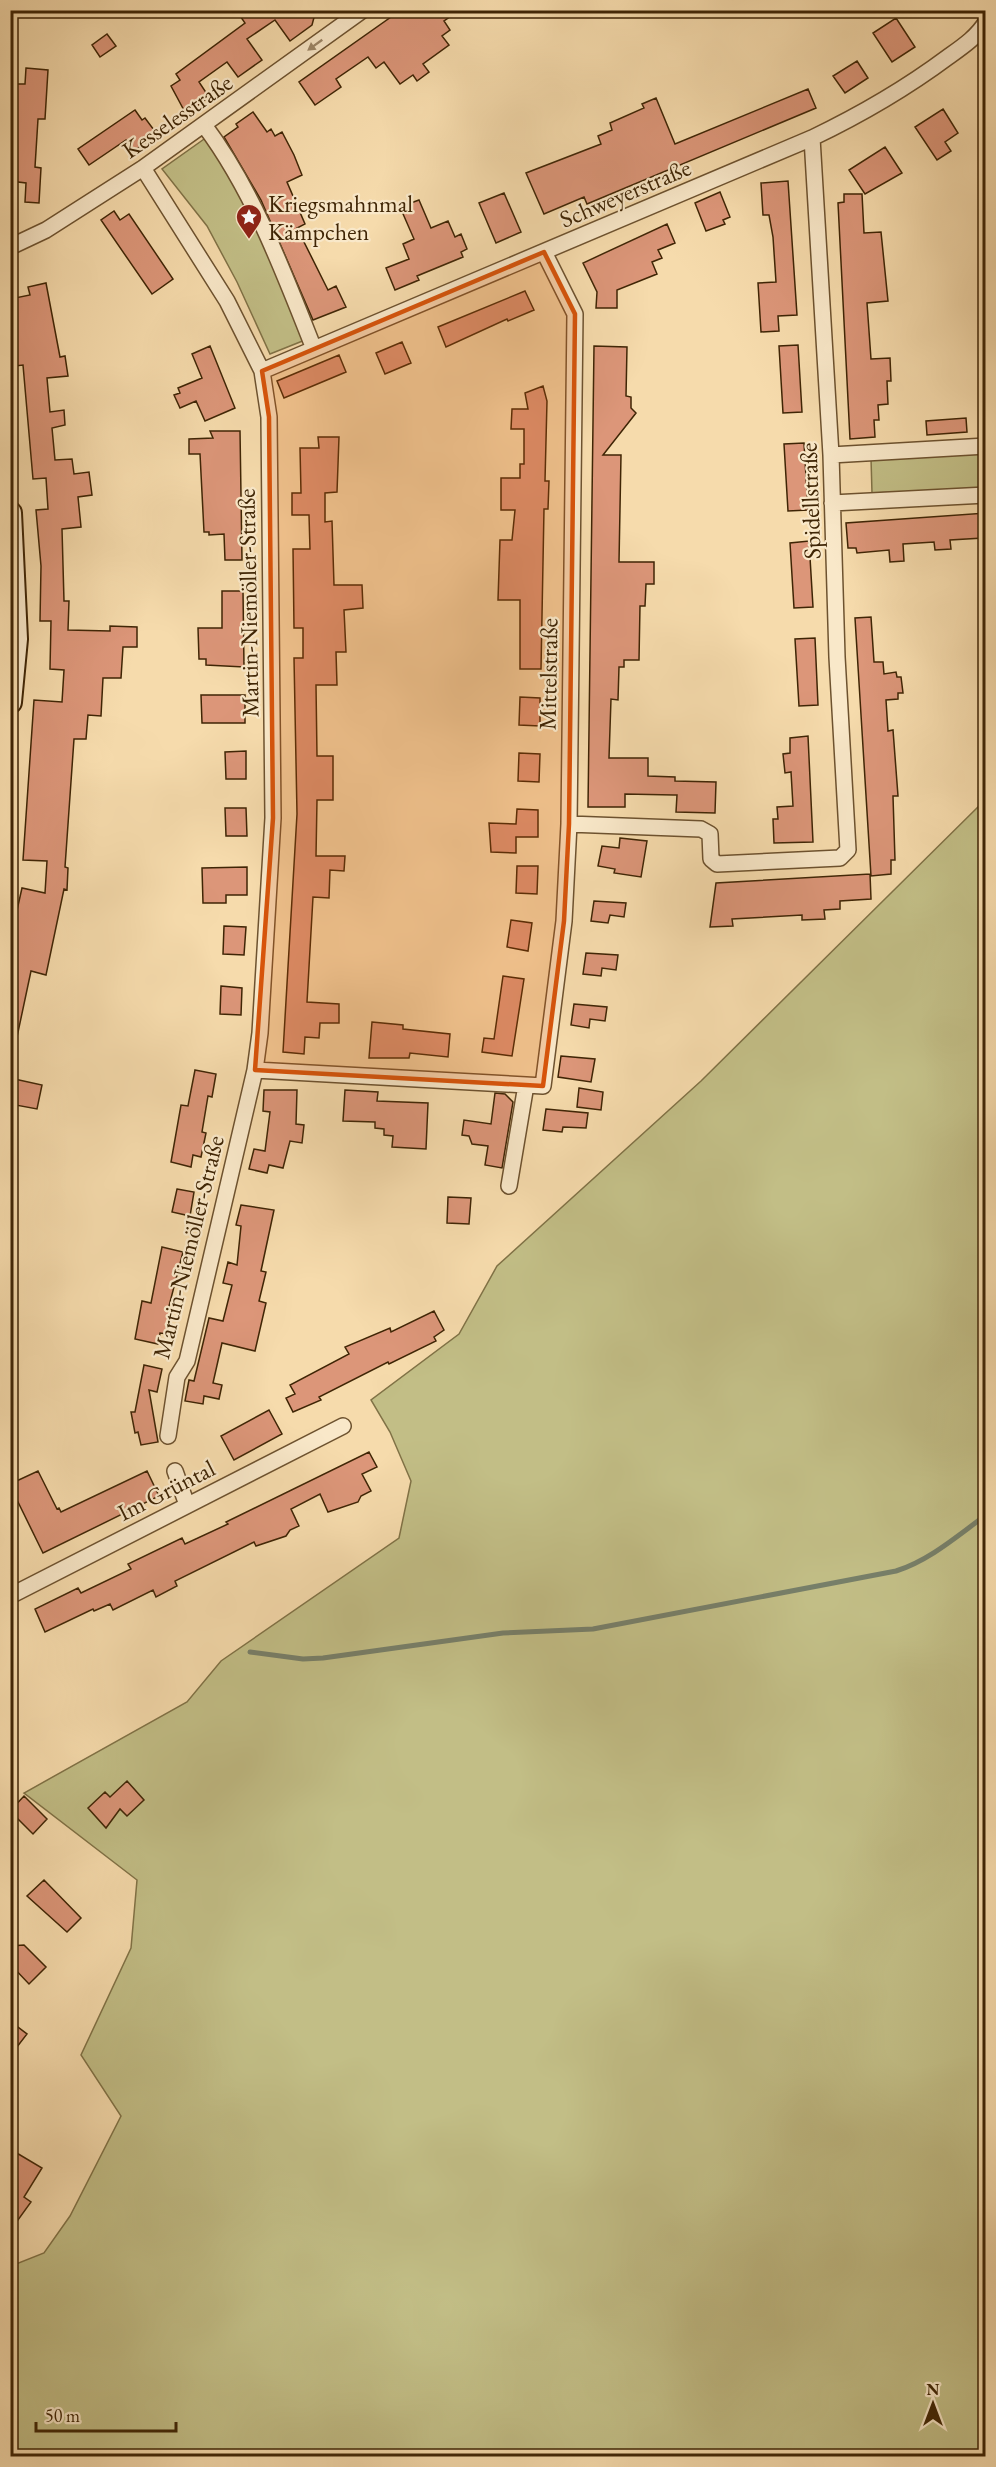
<svg xmlns="http://www.w3.org/2000/svg" width="996" height="2467" font-family="'EB Garamond',serif">
<style>
.green{fill:#c2be86;stroke:#807246;stroke-width:1.5}
.lines{fill:none;stroke-linecap:round;stroke-linejoin:round}
.stream{stroke:#777f69;stroke-width:5}
.building{fill:#dc9679;stroke:#3f2505;stroke-width:1.5}
.street-casing{stroke:#6d522f;stroke-width:18}
.secondary-casing{stroke:#3f2505;stroke-width:26}
.street{stroke:#f9e8c9;stroke-width:15}
.secondary{stroke:#f9e8c9;stroke-width:22}
.oneway{fill:#9c8667}
.marked{fill:#d7540b;fill-opacity:0.2;stroke:#d7540b;stroke-width:4.5;stroke-linejoin:round}
.labels{text-anchor:middle;dominant-baseline:central;stroke-width:4.5;stroke-linejoin:round;paint-order:stroke}
.street-label{font-size:24px;fill:#3f2505;stroke:#f9e8c9}
.poi-label{font-size:24px;fill:#3f2505;stroke:#f9e8c9;text-anchor:start}
</style>
<rect width="100%" height="100%" fill="#f6dbac"/>
<filter id="stains"><feTurbulence type="fractalNoise" baseFrequency=".00333" numOctaves="4"/><feColorMatrix values="0 0 0 0 .2 0 0 0 0 .09 0 0 0 0 .02 0 0 0 .5 -.17"/></filter>
<radialGradient id="worn" r=".72"><stop offset=".6" stop-color="#630" stop-opacity="0"/><stop offset="1" stop-color="#630" stop-opacity=".3"/></radialGradient>
<path class="green" d="M 207,137 C 247,201 275,271 305,340 L 270,354 L 237,282 L 207,226 L 162,169 Z
M 11,408 L 13,408 L 17,471 L 11,459 Z
M 985,449 L 985,489 L 872,493 L 871,458 Z
M 985,800 L 985,2456 L 11,2456 L 11,2266 L 44,2253 L 70,2216 L 121,2116 L 81,2055 L 131,1948 L 137,1880 L 24,1793 L 187,1702 L 221,1661 L 399,1538 L 411,1481 L 390,1432 L 371,1400 L 459,1334 L 497,1266 L 701,1081 Z"/>
<g class="lines">
<path class="stream" d="M 250,1652 L 303,1659 L 323,1658 L 503,1633 L 593,1629 L 896,1571 C 930,1560 957,1536 986,1515"/>
</g>
<path class="building" d="M 236,10 L 316,10 L 312,25 L 290,41 L 275,20 L 247,39 L 262,60 L 238,77 L 227,62 L 199,82 L 209,97 L 186,114 L 171,86 L 180,80 L 176,74 L 245,23 Z
M 401,10 L 460,10 L 444,21 L 450,30 L 442,36 L 449,45 L 423,64 L 429,72 L 417,81 L 413,75 L 400,84 L 384,62 L 376,68 L 368,57 L 336,79 L 341,87 L 315,105 L 299,82 Z
M 896,18 L 915,47 L 892,62 L 873,33 Z
M 107,34 L 116,46 L 100,57 L 92,45 Z
M 857,61 L 868,78 L 845,93 L 833,76 Z
M 26,68 L 48,70 L 45,119 L 38,119 L 35,167 L 41,168 L 39,203 L 25,202 L 26,183 L 10,181 L 17,84 L 25,84 Z
M 808,89 L 816,108 L 587,204 L 584,197 L 544,214 L 526,173 L 601,144 L 598,136 L 612,130 L 610,123 L 644,108 L 642,104 L 656,98 L 675,144 Z
M 943,109 L 958,133 L 945,142 L 951,151 L 937,160 L 915,127 Z
M 135,110 L 142,120 L 145,118 L 157,134 L 134,151 L 126,140 L 89,165 L 78,149 Z
M 253,112 L 267,132 L 271,129 L 275,136 L 282,132 L 294,155 L 302,175 L 287,182 L 305,224 L 297,228 L 328,290 L 336,286 L 346,307 L 313,320 L 261,200 L 224,137 L 238,127 L 236,124 Z
M 885,147 L 902,173 L 865,194 L 849,170 Z
M 788,181 L 797,315 L 778,316 L 779,331 L 761,332 L 758,283 L 776,282 L 773,237 L 769,215 L 763,215 L 761,183 Z
M 720,192 L 730,217 L 723,220 L 725,224 L 706,231 L 695,203 Z
M 504,193 L 521,232 L 496,243 L 479,203 Z
M 844,194 L 862,194 L 864,233 L 881,232 L 888,301 L 867,303 L 871,359 L 890,358 L 891,381 L 887,381 L 888,404 L 878,405 L 879,420 L 874,420 L 875,437 L 850,439 L 838,203 L 844,202 Z
M 419,200 L 431,228 L 448,221 L 455,237 L 461,234 L 467,249 L 461,252 L 463,257 L 417,276 L 419,280 L 395,290 L 386,268 L 409,259 L 403,244 L 414,239 L 400,207 Z
M 114,211 L 120,220 L 129,214 L 173,279 L 152,294 L 101,220 Z
M 667,224 L 675,243 L 658,250 L 662,258 L 652,262 L 657,274 L 617,290 L 617,308 L 596,308 L 597,292 L 583,263 Z
M 46,283 L 60,357 L 65,356 L 68,376 L 47,378 L 50,412 L 64,410 L 65,425 L 52,428 L 55,460 L 72,459 L 74,474 L 89,472 L 92,495 L 78,497 L 81,527 L 62,529 L 64,601 L 69,601 L 68,630 L 110,631 L 110,626 L 137,627 L 137,647 L 123,647 L 121,678 L 103,678 L 101,716 L 88,715 L 86,739 L 74,739 L 65,867 L 68,868 L 67,890 L 64,889 L 46,975 L 31,971 L 17,1037 L 10,1036 L 10,941 L 22,888 L 45,893 L 47,861 L 23,860 L 34,700 L 62,702 L 64,670 L 50,669 L 51,621 L 40,621 L 41,566 L 36,510 L 48,509 L 46,478 L 33,479 L 23,365 L 15,366 L 10,343 L 10,299 L 30,295 L 28,287 Z
M 525,291 L 534,310 L 508,321 L 507,319 L 446,347 L 438,327 Z
M 402,342 L 411,363 L 385,374 L 376,353 Z
M 798,345 L 802,412 L 783,413 L 779,346 Z
M 210,346 L 235,408 L 205,421 L 196,401 L 180,408 L 174,395 L 180,393 L 178,388 L 202,378 L 192,354 Z
M 594,346 L 627,347 L 626,396 L 631,397 L 631,408 L 636,413 L 603,455 L 621,455 L 619,562 L 654,562 L 654,584 L 646,584 L 645,606 L 640,606 L 639,660 L 624,660 L 624,667 L 619,667 L 618,700 L 611,699 L 609,758 L 648,758 L 648,776 L 675,777 L 675,781 L 716,782 L 715,813 L 676,812 L 677,795 L 674,795 L 625,794 L 625,807 L 588,807 Z
M 339,355 L 346,372 L 284,398 L 277,381 Z
M 543,386 L 547,401 L 545,481 L 549,481 L 548,509 L 544,509 L 541,669 L 520,669 L 520,600 L 498,600 L 500,540 L 512,540 L 515,510 L 501,510 L 501,478 L 520,478 L 520,464 L 524,464 L 524,429 L 511,429 L 512,409 L 528,409 L 525,393 Z
M 966,418 L 967,432 L 927,435 L 926,421 Z
M 210,431 L 240,431 L 242,560 L 225,560 L 224,534 L 209,535 L 209,532 L 204,532 L 200,454 L 189,454 L 189,439 L 213,438 Z
M 318,437 L 339,437 L 337,492 L 325,493 L 325,522 L 332,521 L 334,585 L 362,585 L 363,608 L 344,610 L 346,652 L 336,652 L 337,685 L 316,685 L 317,756 L 333,756 L 333,800 L 317,800 L 316,856 L 345,856 L 344,871 L 330,870 L 329,898 L 313,897 L 307,1002 L 339,1004 L 339,1023 L 320,1023 L 319,1038 L 305,1037 L 304,1054 L 283,1052 L 297,814 L 294,658 L 303,658 L 303,628 L 294,628 L 293,549 L 310,549 L 309,515 L 292,515 L 292,493 L 301,493 L 300,448 L 319,448 Z
M 804,443 L 808,510 L 788,511 L 784,444 Z
M 986,513 L 983,538 L 950,540 L 951,549 L 935,550 L 934,542 L 903,544 L 904,561 L 890,562 L 889,550 L 857,553 L 856,548 L 848,548 L 846,523 Z
M 809,541 L 813,607 L 794,608 L 790,543 Z
M 222,591 L 243,591 L 244,667 L 206,665 L 206,659 L 199,659 L 198,628 L 222,628 Z
M 871,617 L 874,662 L 883,662 L 884,674 L 896,672 L 897,677 L 901,677 L 903,693 L 898,693 L 898,699 L 886,700 L 888,731 L 893,730 L 898,796 L 893,796 L 895,860 L 891,860 L 891,874 L 871,876 L 855,618 Z
M 815,638 L 818,705 L 799,706 L 795,639 Z
M 201,695 L 245,695 L 245,723 L 202,723 Z
M 520,697 L 540,698 L 540,726 L 519,725 Z
M 808,736 L 813,842 L 774,843 L 773,819 L 778,819 L 777,807 L 793,806 L 791,772 L 785,773 L 783,754 L 790,753 L 790,738 Z
M 246,751 L 246,779 L 226,779 L 225,752 Z
M 519,753 L 540,754 L 539,782 L 518,781 Z
M 225,808 L 246,808 L 247,836 L 226,836 Z
M 517,809 L 538,810 L 538,837 L 516,837 L 516,853 L 491,852 L 489,823 L 516,824 Z
M 620,838 L 647,841 L 641,877 L 614,873 L 615,869 L 598,866 L 602,846 L 619,848 Z
M 517,866 L 538,866 L 537,894 L 516,893 Z
M 247,867 L 247,895 L 226,895 L 226,903 L 203,903 L 202,868 Z
M 870,874 L 871,899 L 840,901 L 840,909 L 824,910 L 825,919 L 802,920 L 802,915 L 732,919 L 733,926 L 710,927 L 716,883 Z
M 594,901 L 626,903 L 624,917 L 610,915 L 608,923 L 591,921 Z
M 511,920 L 532,923 L 528,951 L 507,947 Z
M 224,926 L 246,927 L 244,955 L 223,954 Z
M 586,953 L 618,955 L 616,970 L 602,968 L 601,976 L 583,974 Z
M 503,976 L 524,979 L 512,1056 L 482,1052 L 484,1038 L 494,1039 Z
M 221,986 L 242,988 L 241,1015 L 220,1014 Z
M 574,1004 L 607,1007 L 605,1021 L 590,1019 L 589,1028 L 571,1025 Z
M 372,1022 L 403,1025 L 403,1029 L 450,1034 L 448,1057 L 410,1053 L 409,1058 L 369,1058 Z
M 561,1056 L 595,1059 L 591,1082 L 558,1077 Z
M 195,1070 L 216,1074 L 212,1097 L 208,1096 L 202,1132 L 206,1133 L 201,1157 L 193,1155 L 191,1167 L 171,1162 L 181,1105 L 188,1106 Z
M 10,1078 L 42,1085 L 37,1109 L 10,1104 Z
M 579,1088 L 603,1092 L 601,1110 L 577,1107 Z
M 264,1090 L 297,1090 L 296,1124 L 304,1125 L 302,1143 L 290,1141 L 283,1168 L 269,1165 L 267,1173 L 249,1169 L 254,1149 L 265,1151 L 270,1112 L 263,1111 Z
M 345,1090 L 378,1092 L 377,1101 L 428,1103 L 426,1149 L 392,1147 L 393,1136 L 384,1135 L 384,1129 L 375,1128 L 375,1122 L 343,1121 Z
M 495,1093 L 505,1094 L 513,1102 L 502,1168 L 485,1165 L 488,1146 L 472,1144 L 469,1136 L 462,1135 L 464,1120 L 491,1124 Z
M 546,1109 L 588,1113 L 586,1128 L 563,1127 L 562,1132 L 543,1130 Z
M 177,1189 L 194,1192 L 190,1216 L 172,1212 Z
M 448,1197 L 471,1198 L 469,1224 L 447,1223 Z
M 241,1205 L 274,1210 L 261,1271 L 266,1272 L 259,1301 L 266,1303 L 255,1351 L 222,1343 L 213,1383 L 222,1385 L 219,1399 L 204,1396 L 203,1404 L 185,1401 L 189,1380 L 194,1381 L 209,1318 L 223,1321 L 232,1285 L 223,1283 L 228,1262 L 237,1265 L 241,1226 L 236,1225 Z
M 162,1247 L 183,1252 L 168,1310 L 172,1311 L 168,1334 L 160,1333 L 158,1344 L 135,1339 L 142,1301 L 151,1303 Z
M 434,1311 L 444,1330 L 434,1337 L 436,1341 L 389,1364 L 388,1362 L 319,1397 L 321,1400 L 293,1412 L 286,1398 L 295,1394 L 290,1385 L 349,1354 L 345,1347 L 390,1328 L 391,1332 Z
M 144,1365 L 162,1369 L 157,1392 L 149,1390 L 158,1442 L 141,1445 L 138,1432 L 135,1433 L 131,1412 L 135,1412 Z
M 269,1410 L 282,1434 L 234,1460 L 221,1436 Z
M 369,1452 L 377,1467 L 362,1474 L 371,1491 L 361,1496 L 358,1502 L 328,1512 L 320,1494 L 291,1509 L 299,1526 L 290,1530 L 286,1536 L 256,1546 L 254,1542 L 175,1581 L 177,1586 L 156,1597 L 153,1590 L 113,1610 L 110,1604 L 94,1611 L 93,1609 L 45,1632 L 35,1609 L 78,1588 L 81,1593 L 131,1569 L 128,1564 L 182,1538 L 185,1544 L 228,1524 L 226,1522 Z
M 38,1471 L 57,1509 L 59,1508 L 61,1512 L 147,1471 L 159,1496 L 43,1553 L 17,1500 L 10,1503 L 10,1484 Z
M 127,1781 L 144,1800 L 127,1816 L 120,1809 L 106,1828 L 88,1808 L 105,1792 L 110,1797 Z
M 24,1796 L 47,1819 L 33,1834 L 10,1811 Z
M 44,1880 L 81,1918 L 67,1932 L 27,1896 Z
M 24,1945 L 46,1967 L 29,1984 L 10,1964 L 10,1946 Z
M 10,2021 L 27,2034 L 10,2056 Z
M 10,2149 L 42,2168 L 24,2197 L 31,2202 L 10,2231 Z"/>
<g class="lines">
<g class="street-casing">
<path id="street" d="M 204,125 C 253,190 284,273 314,349
M 143,168 L 227,301 L 262,371 L 269,417 L 273,818 L 260,1033 L 255,1070 L 187,1361 L 177,1377 L 168,1436
M 10,247 L 46,230 L 143,168 L 363,10
M 262,371 L 812,138 C 860,115 905,89 948,57 C 962,47 977,37 986,22
M 831,455 L 986,446
M 832,503 L 986,495
M 569,824 L 701,829 L 710,834 L 711,859 L 717,864 L 840,858 L 848,850 L 837,657 L 831,455 L 812,138
M 255,1070 L 526,1085
M 509,1186 L 526,1085 L 543,1086 L 564,921 L 569,824 L 575,314 L 544,252
M 175,1471 L 187,1505
M 10,1596 L 343,1426"/>
</g>
<g class="secondary-casing">
<path id="secondary" d="M 10,513 L 16,639 L 10,702"/>
</g>
<use href="#street" class="street"/>
<use href="#secondary" class="secondary"/>
</g>
<defs><path id="oneway-solid" d="M-6-.8H1V-3.2L6.5 0L1 3.2V.8H-6Z" transform="scale(1.5)"/></defs>
<use class="oneway" href="#oneway-solid" transform="translate(315 45) rotate(144)"/>
<path class="marked" d="M 544,252 L 575,314 L 569,824 L 564,921 L 543,1086 L 255,1070 L 273,818 L 269,417 L 262,371 Z"/>
<defs>
<g id="sight-pin" transform="scale(1.35)"><path d="M0 17L-7.5 6A9.5 9.5 0 1 1 7.5 6Z" fill="#8f2418" stroke="#f9e8c9"/><path d="M0-6L1.8-2.2L6-1.7L2.9 1.2L3.7 5.4L0 3.3L-3.7 5.4L-2.9 1.2L-6-1.7L-1.8-2.2Z" fill="#fff"/></g>
</defs>
<g fill-rule="evenodd">
<use href="#sight-pin" x="249" y="217"/>
</g>
<g class="labels">
<g class="street-label">
<text transform="translate(177 116) rotate(-35)">Kesselesstraße</text>
<text transform="translate(625 193) rotate(-23)">Schweyerstraße</text>
<text transform="translate(810 501) rotate(-92)">Spidellstraße</text>
<text transform="translate(248 603) rotate(-91)">Martin-Niemöller-Straße</text>
<text transform="translate(548 674) rotate(-89)">Mittelstraße</text>
<text transform="translate(188 1247) rotate(-76)">Martin-Niemöller-Straße</text>
<text transform="translate(166 1490) rotate(-27)">Im Grüntal</text>
</g>
<g class="poi-label">
<text x="268" y="203">Kriegsmahnmal<tspan x="268" dy="28">Kämpchen</tspan></text>
</g>
</g>
<rect width="996" height="2467" fill="none" stroke="#f6dbac" stroke-width="36"/>
<rect x="12" y="12" width="972" height="2443" fill="none" stroke="#3f2505" stroke-width="3"/>
<rect x="18" y="18" width="960" height="2431" fill="none" stroke="#3f2505" stroke-width="1.5"/>
<g transform="translate(933 2404)" stroke="#f9e8c9" stroke-width="4.5" paint-order="stroke">
<path d="M0-4.5L10 22L0 15L-10 22Z" fill="#3f2505"/>
<text y="-9" font-size="16" font-weight="bold" text-anchor="middle" fill="#3f2505">N</text>
</g>
<path d="M36 2422v9h140v-9" fill="none" stroke="#3f2505" stroke-width="3"/>
<text x="45" y="2422" font-size="18" fill="#3f2505" stroke="#f9e8c9" stroke-width="4.5" paint-order="stroke">50 m</text>
<rect width="100%" height="100%" filter="url(#stains)"/>
<rect width="100%" height="100%" fill="url(#worn)"/>
</svg>
